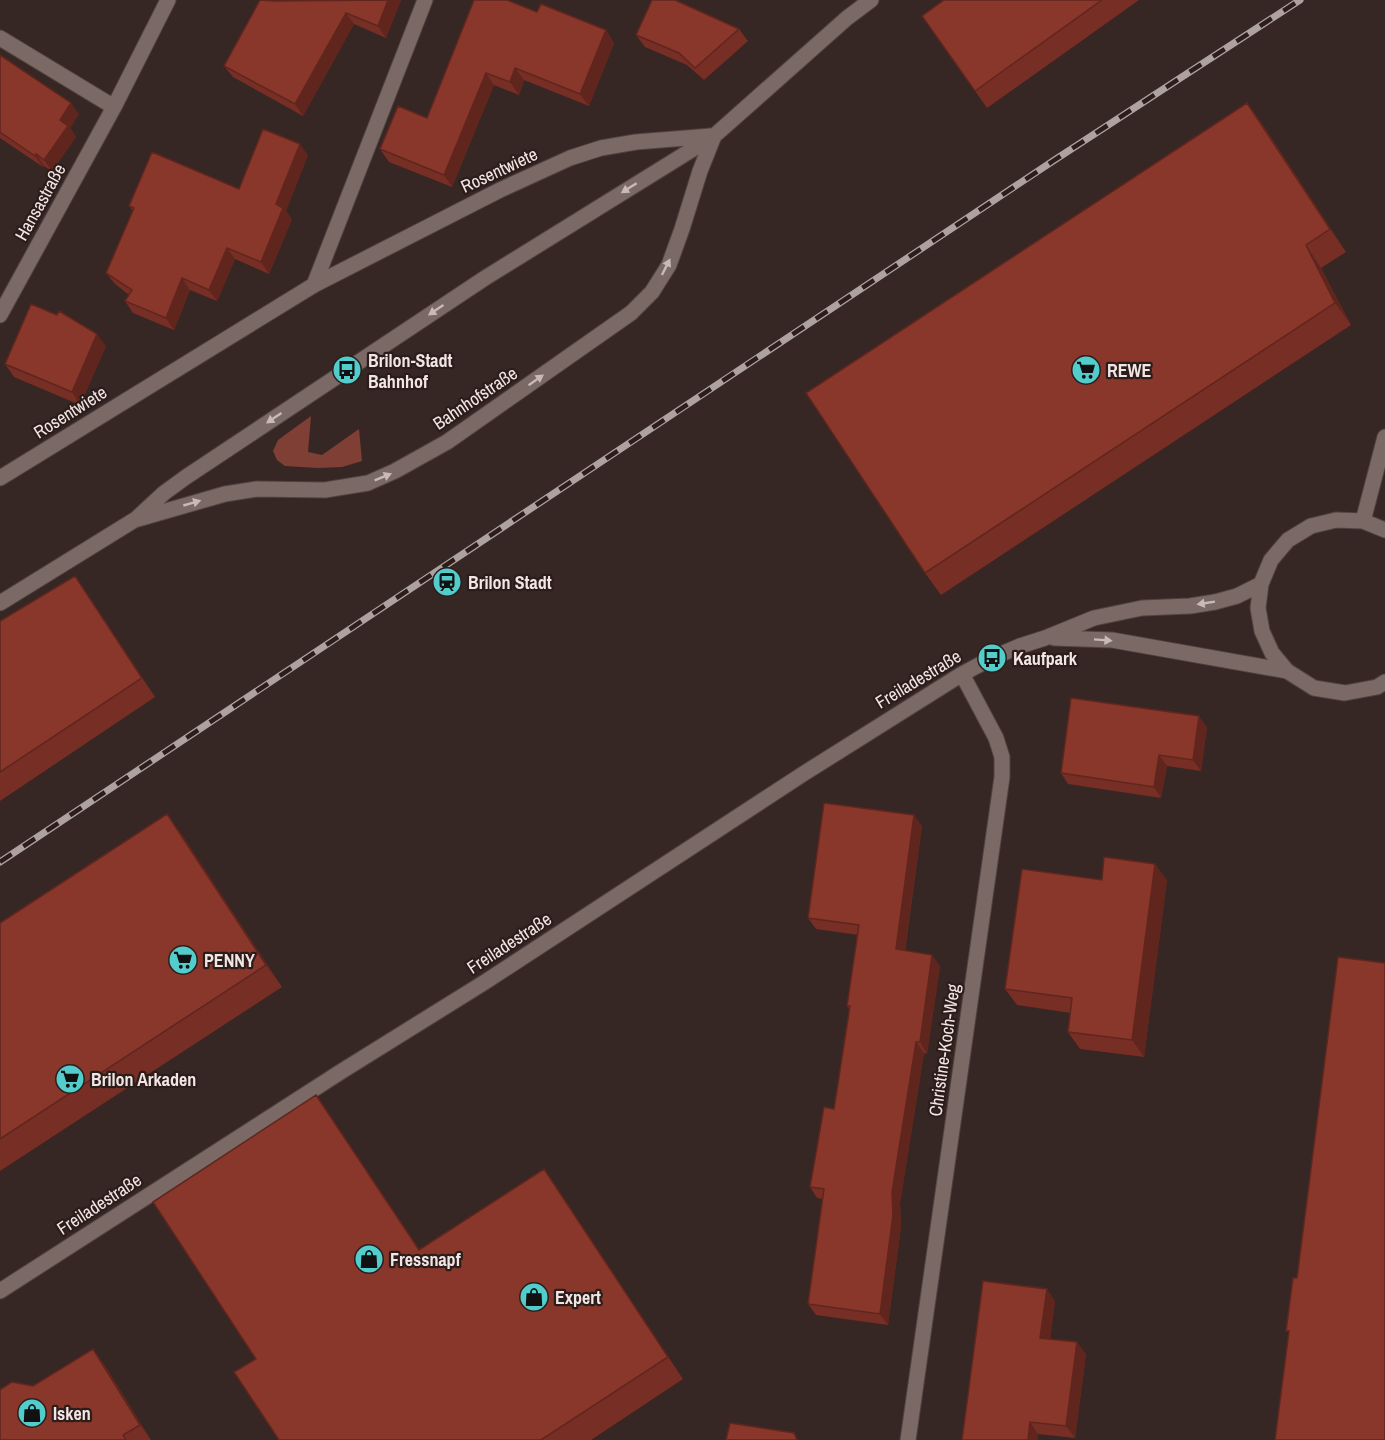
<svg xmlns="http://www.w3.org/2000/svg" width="1385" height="1440" font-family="'Archivo Narrow',sans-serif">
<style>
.green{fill:#7f3f35}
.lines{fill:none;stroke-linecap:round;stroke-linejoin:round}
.minor-casing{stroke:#504341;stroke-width:17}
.minor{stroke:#7b6966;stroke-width:15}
.rail-casing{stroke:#aea2a0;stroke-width:7}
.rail{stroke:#2c1d1a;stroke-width:4.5;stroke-dasharray:14;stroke-linecap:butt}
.wall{fill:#762e25}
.shaded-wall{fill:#60261e}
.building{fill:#89362b;stroke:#60261e;stroke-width:1.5}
.oneway{fill:#c8bab8}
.labels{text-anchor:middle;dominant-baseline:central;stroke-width:4.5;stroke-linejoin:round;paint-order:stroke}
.street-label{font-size:18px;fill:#f1e6e4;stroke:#2c1d1a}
.poi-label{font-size:18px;font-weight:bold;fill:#f1e6e4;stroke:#2c1d1a;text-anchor:start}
</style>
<rect width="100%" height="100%" fill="#362724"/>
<path class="green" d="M 311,416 L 308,452 L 322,455 L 359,429 L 362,461 L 342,467 L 318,468 L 285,466 L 277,460 L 273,451 L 278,440 Z"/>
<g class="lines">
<g class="minor-casing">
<path id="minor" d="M 0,38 L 114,107 L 168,0
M 314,285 L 425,0
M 0,315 L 114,107
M 0,478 L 314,285 L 500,190 L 570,158 L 601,148 L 636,142 L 711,136
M 138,519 L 225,494 L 257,489 L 325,490 L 368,483 L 395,471 L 447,442 L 631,313 L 652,292 L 669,265 L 682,229 L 700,171 L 714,136
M 1363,521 L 1385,437
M 1385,530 L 1363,521 L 1336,520 L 1311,526 L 1288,540 L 1271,560 L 1261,584 L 1258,608 L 1262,631 L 1272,653 L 1287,671 L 1314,688 L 1345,693 L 1377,687 L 1385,682
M 0,603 L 136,519 L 164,493 L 186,477 L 485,278 L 714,136 L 847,18 L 871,0
M 1054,638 L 1112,640 L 1287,671
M 0,1291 L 342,1071 L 485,982 L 803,774 L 962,674 L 992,658 L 1020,646 L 1045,638 L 1094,618 L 1142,608 L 1190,606 L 1215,602 L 1237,596 L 1261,584
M 908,1440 L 1002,777 L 1002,757 L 996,738 L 962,674"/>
</g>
<use href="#minor" class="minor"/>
<g class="rail-casing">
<path id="rail" d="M 0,862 L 1053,161 L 1300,0"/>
</g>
<use href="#rail" class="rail"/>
</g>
<path class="wall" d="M 401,0 L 386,38 L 354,24 L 303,116 L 233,77 L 224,66 L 274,1 Z
M 944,0 L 1139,0 L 987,108 L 922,16 Z
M 537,12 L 606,30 L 614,43 L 589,106 L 524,80 L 519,95 L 494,85 L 452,187 L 389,162 L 380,149 L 427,118 Z
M 739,29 L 748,41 L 704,80 L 687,65 L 645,47 L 636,35 Z
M 0,55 L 79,114 L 70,128 L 76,137 L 52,171 L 44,166 L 43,167 L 0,138 Z
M 1247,103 L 1263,125 L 1346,252 L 1321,268 L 1351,325 L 941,595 L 925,573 Z
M 308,155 L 286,211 L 292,219 L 269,274 L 235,259 L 217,301 L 190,290 L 174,330 L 133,313 L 125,301 L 129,295 L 115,284 L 106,273 L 133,211 L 129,206 L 239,189 Z
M 106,346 L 80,405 L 14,377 L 5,364 Z
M 88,595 L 155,697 L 0,801 L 0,621 Z
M 1207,727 L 1201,771 L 1167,766 L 1161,798 L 1068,784 L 1061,773 Z
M 167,814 L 282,987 L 0,1171 L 0,923 Z
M 922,826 L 905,951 L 940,966 L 927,1054 L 924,1053 L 900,1203 L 901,1226 L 888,1325 L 816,1315 L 808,1304 L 823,1199 L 817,1198 L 810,1187 L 834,1109 L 849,1009 L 847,1006 L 858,935 L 816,929 L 808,918 Z
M 1102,880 L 1167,880 L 1144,1057 L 1080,1049 L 1068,1032 L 1071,1013 L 1017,1005 L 1005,989 Z
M 331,1117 L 419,1250 L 544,1169 L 683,1379 L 591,1440 L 279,1440 L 256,1359 Z
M 1055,1301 L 1050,1339 L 1086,1354 L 1075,1438 L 1038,1434 L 1038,1440 L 962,1440 Z
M 93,1349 L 107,1369 L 151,1440 L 0,1440 L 33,1386 Z"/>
<path class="shaded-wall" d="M 388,0 L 401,0 L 386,38 L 378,26 Z
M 346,13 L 354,24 L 303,116 L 295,104 Z
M 606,30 L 614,43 L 589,106 L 580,94 Z
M 515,68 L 524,80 L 519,95 L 510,82 Z
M 486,73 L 494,85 L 452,187 L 444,175 Z
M 71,103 L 79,114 L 70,128 L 76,137 L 52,171 L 44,160 L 60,120 Z
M 1247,103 L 1263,125 L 1346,252 L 1330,229 Z
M 300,144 L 308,155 L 286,211 L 292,219 L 269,274 L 261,262 L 276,204 Z
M 36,154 L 44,166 L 43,167 L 35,156 Z
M 1306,245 L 1321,268 L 1351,325 L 1335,303 Z
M 227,248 L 235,259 L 217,301 L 209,290 Z
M 182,278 L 190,290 L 174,330 L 166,318 Z
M 97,334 L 106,346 L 80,405 L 72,392 Z
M 75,576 L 88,595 L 155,697 L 142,678 Z
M 1199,716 L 1207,727 L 1201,771 L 1193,760 Z
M 1159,755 L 1167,766 L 1161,798 L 1154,787 Z
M 167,814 L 183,836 L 282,987 L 266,965 Z
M 914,815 L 922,826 L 903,961 L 896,949 Z
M 1155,864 L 1167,880 L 1144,1057 L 1132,1040 Z
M 932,955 L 940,966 L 927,1054 L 920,1042 Z
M 916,1042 L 924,1053 L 900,1203 L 901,1226 L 888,1325 L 880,1314 L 892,1192 Z
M 544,1169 L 559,1191 L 683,1379 L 668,1357 Z
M 1047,1289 L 1055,1301 L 1049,1350 L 1040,1338 Z
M 1077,1342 L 1086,1354 L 1075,1438 L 1066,1426 Z
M 93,1349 L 107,1369 L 151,1440 L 140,1425 Z
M 1030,1422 L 1038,1434 L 1038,1440 L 1028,1440 Z"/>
<path class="building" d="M 260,0 L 274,1 L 388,0 L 378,26 L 346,13 L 295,104 L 224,66 Z
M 474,0 L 507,0 L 537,12 L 541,4 L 606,30 L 580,94 L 515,68 L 510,82 L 486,73 L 444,175 L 380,149 L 398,106 L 427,118 Z
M 652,0 L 675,0 L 739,29 L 695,68 L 679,53 L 636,35 Z
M 944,0 L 1102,0 L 975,91 L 922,16 Z
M 0,55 L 71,103 L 60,120 L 68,126 L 44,160 L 36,154 L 35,156 L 0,132 Z
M 1247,103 L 1330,229 L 1306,245 L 1335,303 L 925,573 L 806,393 Z
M 263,129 L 300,144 L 276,204 L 283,208 L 261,262 L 227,248 L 209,290 L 182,278 L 166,318 L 125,301 L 132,290 L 106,273 L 134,208 L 129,206 L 152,152 L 239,189 Z
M 31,304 L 57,315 L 59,311 L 97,334 L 72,392 L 5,364 Z
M 75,576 L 142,678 L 0,772 L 0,621 Z
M 1071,698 L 1199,716 L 1193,760 L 1159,755 L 1154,787 L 1061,773 Z
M 824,803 L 914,815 L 896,949 L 932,955 L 920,1042 L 916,1042 L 892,1192 L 893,1215 L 880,1314 L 808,1304 L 824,1189 L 810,1187 L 824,1107 L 834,1109 L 850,1006 L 847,1006 L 859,925 L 808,918 Z
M 167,814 L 266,965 L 0,1139 L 0,923 Z
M 1104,857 L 1155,864 L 1132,1040 L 1068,1032 L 1072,998 L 1005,989 L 1022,869 L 1102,880 Z
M 1338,957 L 1385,963 L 1385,1440 L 1275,1440 L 1289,1331 L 1286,1331 L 1293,1278 L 1297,1278 Z
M 316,1095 L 419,1250 L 544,1169 L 668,1357 L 541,1440 L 279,1440 L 234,1372 L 256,1359 L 153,1202 Z
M 983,1281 L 1047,1289 L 1040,1338 L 1077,1342 L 1066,1426 L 1030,1422 L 1028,1440 L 962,1440 Z
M 93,1349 L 140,1425 L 123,1435 L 126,1440 L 0,1440 L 0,1390 L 12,1382 L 33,1386 Z
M 730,1423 L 794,1433 L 797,1440 L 726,1440 Z"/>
<defs><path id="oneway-solid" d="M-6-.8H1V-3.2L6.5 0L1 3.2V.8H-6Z" transform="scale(1.5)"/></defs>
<g class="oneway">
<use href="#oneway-solid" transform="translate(629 188) rotate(148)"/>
<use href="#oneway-solid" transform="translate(666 267) rotate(-63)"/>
<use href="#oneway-solid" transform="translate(436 310) rotate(146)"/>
<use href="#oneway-solid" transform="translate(536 380) rotate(-35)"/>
<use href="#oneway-solid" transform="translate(274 418) rotate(146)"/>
<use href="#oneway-solid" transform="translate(383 477) rotate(-22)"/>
<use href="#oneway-solid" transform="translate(192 503) rotate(-16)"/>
<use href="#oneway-solid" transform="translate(1206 603) rotate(171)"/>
<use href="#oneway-solid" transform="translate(1103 640) rotate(4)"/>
</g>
<defs>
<g id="bus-disc" transform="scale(1.5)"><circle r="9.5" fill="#52cdcc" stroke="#2c1d1a"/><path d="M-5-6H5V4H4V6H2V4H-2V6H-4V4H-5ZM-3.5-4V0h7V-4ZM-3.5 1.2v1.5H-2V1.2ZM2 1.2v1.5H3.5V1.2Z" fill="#111"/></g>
<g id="supermarket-disc" transform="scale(1.5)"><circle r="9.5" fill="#52cdcc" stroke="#2c1d1a"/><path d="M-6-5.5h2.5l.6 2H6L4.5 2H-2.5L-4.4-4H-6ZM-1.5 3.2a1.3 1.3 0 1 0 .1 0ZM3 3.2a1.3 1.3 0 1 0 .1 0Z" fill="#111"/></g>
<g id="station-disc" transform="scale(1.5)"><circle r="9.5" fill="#52cdcc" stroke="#2c1d1a"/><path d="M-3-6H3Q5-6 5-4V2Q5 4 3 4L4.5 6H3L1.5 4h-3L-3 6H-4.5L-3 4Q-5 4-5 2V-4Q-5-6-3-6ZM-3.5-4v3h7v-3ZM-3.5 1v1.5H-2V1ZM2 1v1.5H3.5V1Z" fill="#111"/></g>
<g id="shop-disc" transform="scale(1.5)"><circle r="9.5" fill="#52cdcc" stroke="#2c1d1a"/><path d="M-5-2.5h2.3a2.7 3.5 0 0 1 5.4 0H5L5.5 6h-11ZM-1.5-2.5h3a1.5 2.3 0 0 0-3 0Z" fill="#111"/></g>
</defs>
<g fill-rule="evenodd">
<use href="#bus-disc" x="347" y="370"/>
<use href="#supermarket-disc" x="1086" y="370"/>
<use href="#station-disc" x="447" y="582"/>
<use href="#bus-disc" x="992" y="658"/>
<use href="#supermarket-disc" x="183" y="960"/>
<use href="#supermarket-disc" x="70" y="1079"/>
<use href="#shop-disc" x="369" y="1259"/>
<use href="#shop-disc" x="534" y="1297"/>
<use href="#shop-disc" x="32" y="1413"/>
</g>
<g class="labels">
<g class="street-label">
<text transform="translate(499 170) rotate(-25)">Rosentwiete</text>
<text transform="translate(40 202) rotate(-61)">Hansastraße</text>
<text transform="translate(475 398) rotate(-34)">Bahnhofstraße</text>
<text transform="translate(70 412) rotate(-32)">Rosentwiete</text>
<text transform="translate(918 679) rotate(-31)">Freiladestraße</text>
<text transform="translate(509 943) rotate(-33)">Freiladestraße</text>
<text transform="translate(944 1050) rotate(-82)">Christine-Koch-Weg</text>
<text transform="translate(99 1204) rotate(-33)">Freiladestraße</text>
</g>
<g class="poi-label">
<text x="368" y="360">Brilon-Stadt<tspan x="368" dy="21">Bahnhof</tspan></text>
<text x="1107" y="370">REWE</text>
<text x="468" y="582">Brilon Stadt</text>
<text x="1013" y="658">Kaufpark</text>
<text x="204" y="960">PENNY</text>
<text x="91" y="1079">Brilon Arkaden</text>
<text x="390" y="1259">Fressnapf</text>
<text x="555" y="1297">Expert</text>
<text x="53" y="1413">Isken</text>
</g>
</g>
</svg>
